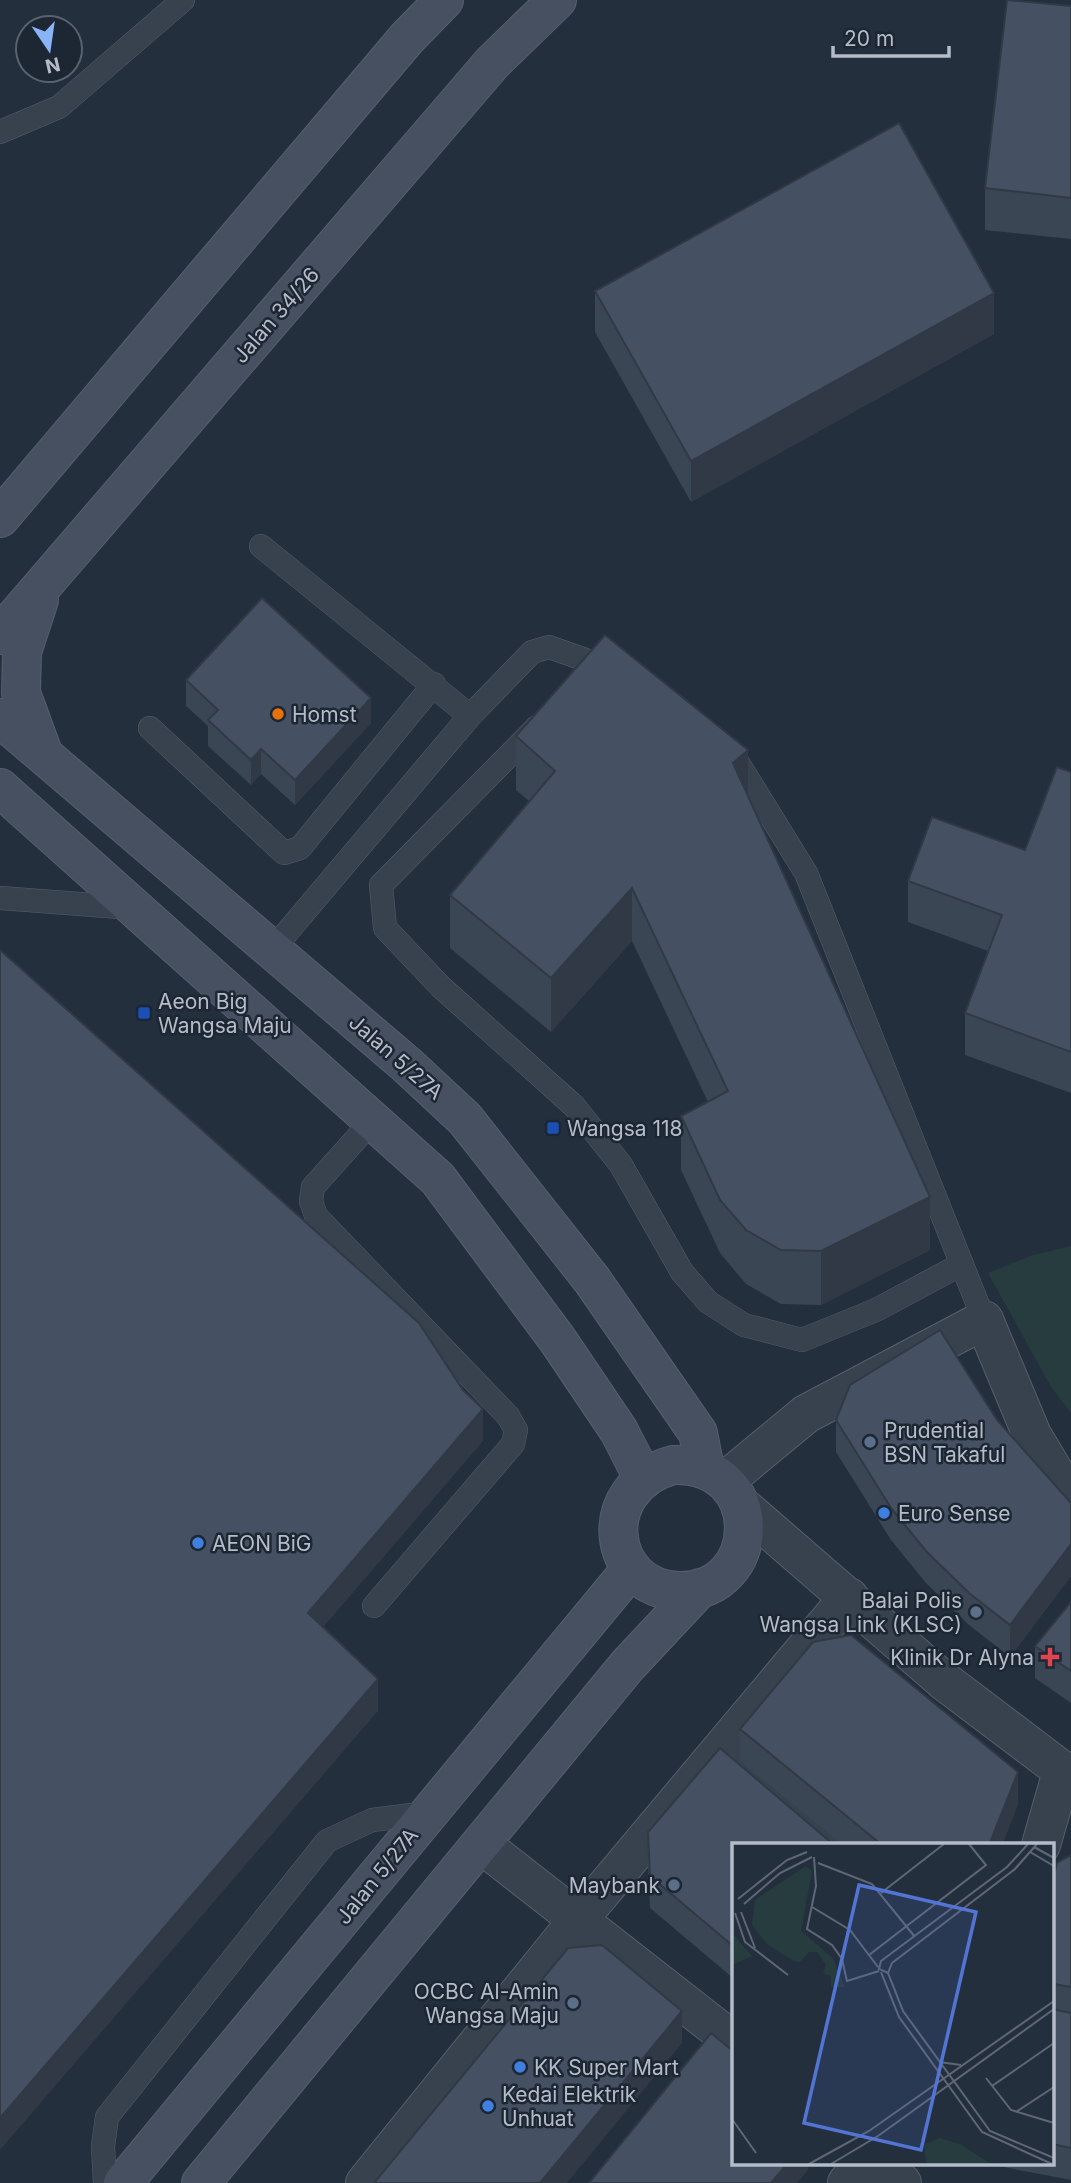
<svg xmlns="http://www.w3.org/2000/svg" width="1071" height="2183" font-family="Inter,sans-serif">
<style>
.green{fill:#263c3f}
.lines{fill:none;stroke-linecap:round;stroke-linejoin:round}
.lane-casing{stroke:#565f6c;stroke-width:24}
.street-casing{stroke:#565f6c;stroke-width:40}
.secondary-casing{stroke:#565f6c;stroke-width:40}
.lane{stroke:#38414e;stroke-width:23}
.street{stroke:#38414e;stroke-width:38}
.secondary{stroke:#465061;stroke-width:38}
.wall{fill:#3b4654}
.shaded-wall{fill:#303945}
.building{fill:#455162;stroke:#303945;stroke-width:2}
.food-dot{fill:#e8710a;stroke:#1d2633;stroke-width:2.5}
.transit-dot{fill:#1a4fb4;stroke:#1d2633;stroke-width:2.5}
.service-dot{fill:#5c6f8a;stroke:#1d2633;stroke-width:2.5}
.shop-dot{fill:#3f7fe0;stroke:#1d2633;stroke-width:2.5}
.health-dot{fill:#e0444e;stroke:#1d2633;stroke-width:2.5}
.labels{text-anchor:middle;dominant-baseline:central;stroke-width:5;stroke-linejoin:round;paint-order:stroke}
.street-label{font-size:21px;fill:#b4bcc9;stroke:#1d2633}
.poi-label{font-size:21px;fill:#b4bcc9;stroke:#1d2633;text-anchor:start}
.inset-road{fill:none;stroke:#5e6776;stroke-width:2}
.view{fill:#5274d3;fill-opacity:0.15;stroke:#5274d3;stroke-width:3.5}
.inset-edge{fill:none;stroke:#b4bcc9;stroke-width:3.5}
</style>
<rect width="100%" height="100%" fill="#242f3e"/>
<path class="green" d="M 1071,1246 L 1071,1413 L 1051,1387 L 988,1273 L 1033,1255 Z"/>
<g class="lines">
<g class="lane-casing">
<path id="lane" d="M 0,132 L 59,107 L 183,0
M 261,546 L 470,716
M 537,727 L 381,885 L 385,928 L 441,987 L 574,1106 L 621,1165 L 682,1272 L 708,1302 L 744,1325 L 802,1340 L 876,1310 L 962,1264
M 150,728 L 284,853 L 300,848 L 434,684
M 733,755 L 806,873 L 984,1320
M 0,898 L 133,908
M 272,950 L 470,716 L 532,652 L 549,647 L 586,660 L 593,671
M 374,1606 L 513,1444 L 516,1430 L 508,1416 L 316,1216 L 311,1201 L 313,1187 L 374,1119
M 724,1750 L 838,1845
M 105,2183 L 103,2146 L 107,2117 L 327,1841 L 372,1820 L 428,1813"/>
</g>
<g class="street-casing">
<path id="street" d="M 725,1481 L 806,1414 L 984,1320 L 1032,1435 L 1071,1500
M 742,1506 L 944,1681 L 1071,1777
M 481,1844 L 733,2041
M 1041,1845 L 1062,1772
M 877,2164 L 902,2183
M 365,2183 L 578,1920 L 849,1597
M 847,2183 L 862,2164"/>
</g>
<g class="secondary-casing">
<path id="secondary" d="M 0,518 L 407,38 L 444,0
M 39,600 L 22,652 L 21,693 L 43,753
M 0,635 L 493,62 L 557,0
M 0,718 L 407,1065 L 465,1119 L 592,1280 L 698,1433 L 705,1469
M 0,788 L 438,1179 L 557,1339 L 619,1431 L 643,1478
M 673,1465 C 769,1462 764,1593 679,1591 C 606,1589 593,1487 673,1465 Z
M 123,2183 L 631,1569
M 201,2183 L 627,1666 L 700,1588"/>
</g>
<use href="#lane" class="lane"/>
<use href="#street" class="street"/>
<use href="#secondary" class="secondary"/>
</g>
<path class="wall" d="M 1071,6 L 1071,239 L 985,230 L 985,188 Z
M 595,291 L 994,334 L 691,502 L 595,332 Z
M 186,680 L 371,723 L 295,805 L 261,774 L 251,785 L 208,746 L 208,726 L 186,706 Z
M 516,736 L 748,796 L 930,1250 L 821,1305 L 781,1304 L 746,1284 L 720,1253 L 681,1170 L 681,1116 L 708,1102 L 632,941 L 551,1032 L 450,948 L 450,895 L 529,801 L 516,790 Z
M 1071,772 L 1071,1093 L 965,1055 L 965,1013 L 988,951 L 908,922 L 908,881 L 1025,850 Z
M 836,1420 L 997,1420 L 1071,1503 L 1071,1576 L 1010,1657 L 969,1625 L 926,1583 L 891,1540 L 836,1452 Z
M 1071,1602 L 1071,1703 L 1035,1678 L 1035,1646 Z
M 740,1729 L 1018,1804 L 1002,1845 L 843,1845 L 740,1761 Z
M 648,1832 L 733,1845 L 733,1978 L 650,1908 L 648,1864 Z
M 1071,1855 L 1071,2180 L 988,2164 L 1052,2164 L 1052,1882 Z"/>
<path class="shaded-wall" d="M 994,293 L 994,334 L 691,502 L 691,461 Z
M 371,698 L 371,723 L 295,805 L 295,780 Z
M 261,749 L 261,774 L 251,785 L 251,760 Z
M 748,750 L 748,804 L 733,763 Z
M 632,888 L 632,941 L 551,1032 L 551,978 Z
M 930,1197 L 930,1250 L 821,1305 L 821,1251 Z
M 483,1409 L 483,1441 L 308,1645 L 308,1613 Z
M 1071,1544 L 1071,1576 L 1010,1657 L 1010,1625 Z
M 378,1679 L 378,1711 L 0,2150 L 0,2118 Z
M 1018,1772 L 1018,1804 L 1002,1845 L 989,1845 Z
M 682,2011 L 682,2043 L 567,2183 L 540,2183 Z
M 787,2164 L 808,2164 L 808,2170 L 797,2183 L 771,2183 Z"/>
<path class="building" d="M 1007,0 L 1071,6 L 1071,198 L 985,188 Z
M 899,123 L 994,293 L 691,461 L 595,291 Z
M 262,598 L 371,698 L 295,780 L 261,749 L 251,760 L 208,720 L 218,710 L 186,680 Z
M 605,635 L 748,750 L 733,763 L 930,1197 L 821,1251 L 781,1250 L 746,1230 L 720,1200 L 681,1116 L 728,1091 L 632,888 L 551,978 L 450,895 L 555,771 L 516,736 Z
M 1057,767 L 1071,772 L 1071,1052 L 965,1013 L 1002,915 L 908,881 L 932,817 L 1025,850 Z
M 0,950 L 419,1323 L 463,1390 L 483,1409 L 308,1613 L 378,1679 L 0,2118 Z
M 940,1330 L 997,1420 L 1071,1503 L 1071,1544 L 1010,1625 L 969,1593 L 926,1551 L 891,1508 L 836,1420 L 850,1385 Z
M 1071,1602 L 1071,1671 L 1035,1646 Z
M 851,1635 L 1018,1772 L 989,1845 L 882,1845 L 740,1729 L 813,1642 Z
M 720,1748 L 834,1845 L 733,1845 L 733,1946 L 650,1876 L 648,1832 Z
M 1071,1855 L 1071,1987 L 1054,1984 L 1052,1981 L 1052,1882 L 1057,1863 Z
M 602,1945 L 682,2011 L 540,2183 L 374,2183 L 568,1948 Z
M 1052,2009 L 1071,2013 L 1071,2148 L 1052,2144 Z
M 711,2033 L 733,2051 L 733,2164 L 787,2164 L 771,2183 L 589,2183 Z"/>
<circle class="food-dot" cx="278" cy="714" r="7"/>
<g class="transit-dot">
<rect x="137" y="1006" width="14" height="14" rx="3.5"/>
<rect x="546" y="1121" width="14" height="14" rx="3.5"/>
</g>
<g class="service-dot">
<circle cx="870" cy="1442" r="7"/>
<circle cx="976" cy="1612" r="7"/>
<circle cx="674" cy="1885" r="7"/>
<circle cx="573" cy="2003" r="7"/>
</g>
<g class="shop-dot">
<circle cx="884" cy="1513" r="7"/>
<circle cx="198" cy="1543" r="7"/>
<circle cx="520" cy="2067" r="7"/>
<circle cx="488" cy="2106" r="7"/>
</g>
<path class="health-dot" d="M1046.5 1646.5h7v7h7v7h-7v7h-7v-7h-7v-7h7z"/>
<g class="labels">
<g class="street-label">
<text transform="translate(276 315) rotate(-49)">Jalan 34/26</text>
<text transform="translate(396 1057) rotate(41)">Jalan 5/27A</text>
<text transform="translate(377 1876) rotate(-51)">Jalan 5/27A</text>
</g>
<g class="poi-label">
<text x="292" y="714">Homst</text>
<text x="158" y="1001">Aeon Big<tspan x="158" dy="24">Wangsa Maju</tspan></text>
<text x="567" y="1128">Wangsa 118</text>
<text x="884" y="1430">Prudential<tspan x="884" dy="24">BSN Takaful</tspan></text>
<text x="898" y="1513">Euro Sense</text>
<text x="212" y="1543">AEON BiG</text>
<text x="962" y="1600" text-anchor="end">Balai Polis<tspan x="962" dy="24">Wangsa Link (KLSC)</tspan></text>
<text x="1034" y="1657" text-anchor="end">Klinik Dr Alyna</text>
<text x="660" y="1885" text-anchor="end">Maybank</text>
<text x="559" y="1991" text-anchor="end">OCBC Al-Amin<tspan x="559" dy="24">Wangsa Maju</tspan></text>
<text x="534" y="2067">KK Super Mart</text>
<text x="502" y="2094">Kedai Elektrik<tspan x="502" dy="24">Unhuat</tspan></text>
</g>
</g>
<g transform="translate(732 1843)">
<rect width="322" height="322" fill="#242f3e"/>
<path d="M 74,23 L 80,28 L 69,88 L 101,115 L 113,144 L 99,144 L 99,133 L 91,130 L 94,122 L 85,109 L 77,109 L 68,119 L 62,118 L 36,102 L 20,82 L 23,57 ZM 0,90 L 20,113 L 0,122 ZM 208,295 L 228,301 L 259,321 L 194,321 L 192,301 Z" fill="#263c3f"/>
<path class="inset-road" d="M 302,4 L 322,15M 298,9 L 322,23M 82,14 L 84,43 L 75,86 L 100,102 L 110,116 L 115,138 L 147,128M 86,20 L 140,41 L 183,94M 149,50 L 212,1M 6,56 L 55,17 L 75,9M 12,61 L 48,30 L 80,14M 80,64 L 118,87 L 146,124M 9,69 L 23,105M 3,70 L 13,99 L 56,132M 137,112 L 254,22 L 237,1M 160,120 L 156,130 L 147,126 L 149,118 L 275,24 L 296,1M 160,120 L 283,26 L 305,1M 149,129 L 167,174 L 250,289 L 320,321M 156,130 L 171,168 L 258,288 L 322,315M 207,219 L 229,222M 254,235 L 279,267 L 322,280M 260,243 L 322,200M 284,269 L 322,244M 0,276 L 24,310M 77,321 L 137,288 L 322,158M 99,321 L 146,293 L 322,166"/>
<path class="view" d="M 127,42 L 244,69 L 189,307 L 72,280 Z"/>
<rect width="322" height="322" class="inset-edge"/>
</g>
<g transform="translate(49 49) rotate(167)"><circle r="33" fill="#1d2633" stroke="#59626f" stroke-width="2"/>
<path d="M0-5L12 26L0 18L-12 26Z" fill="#8ab4f8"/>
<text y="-10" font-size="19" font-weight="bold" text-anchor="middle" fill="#b4bcc9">N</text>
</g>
<path d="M833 46v10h116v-10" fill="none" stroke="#b4bcc9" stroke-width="3.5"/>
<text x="844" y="46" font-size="21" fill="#b4bcc9" stroke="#1d2633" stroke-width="5" paint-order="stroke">20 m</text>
</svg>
